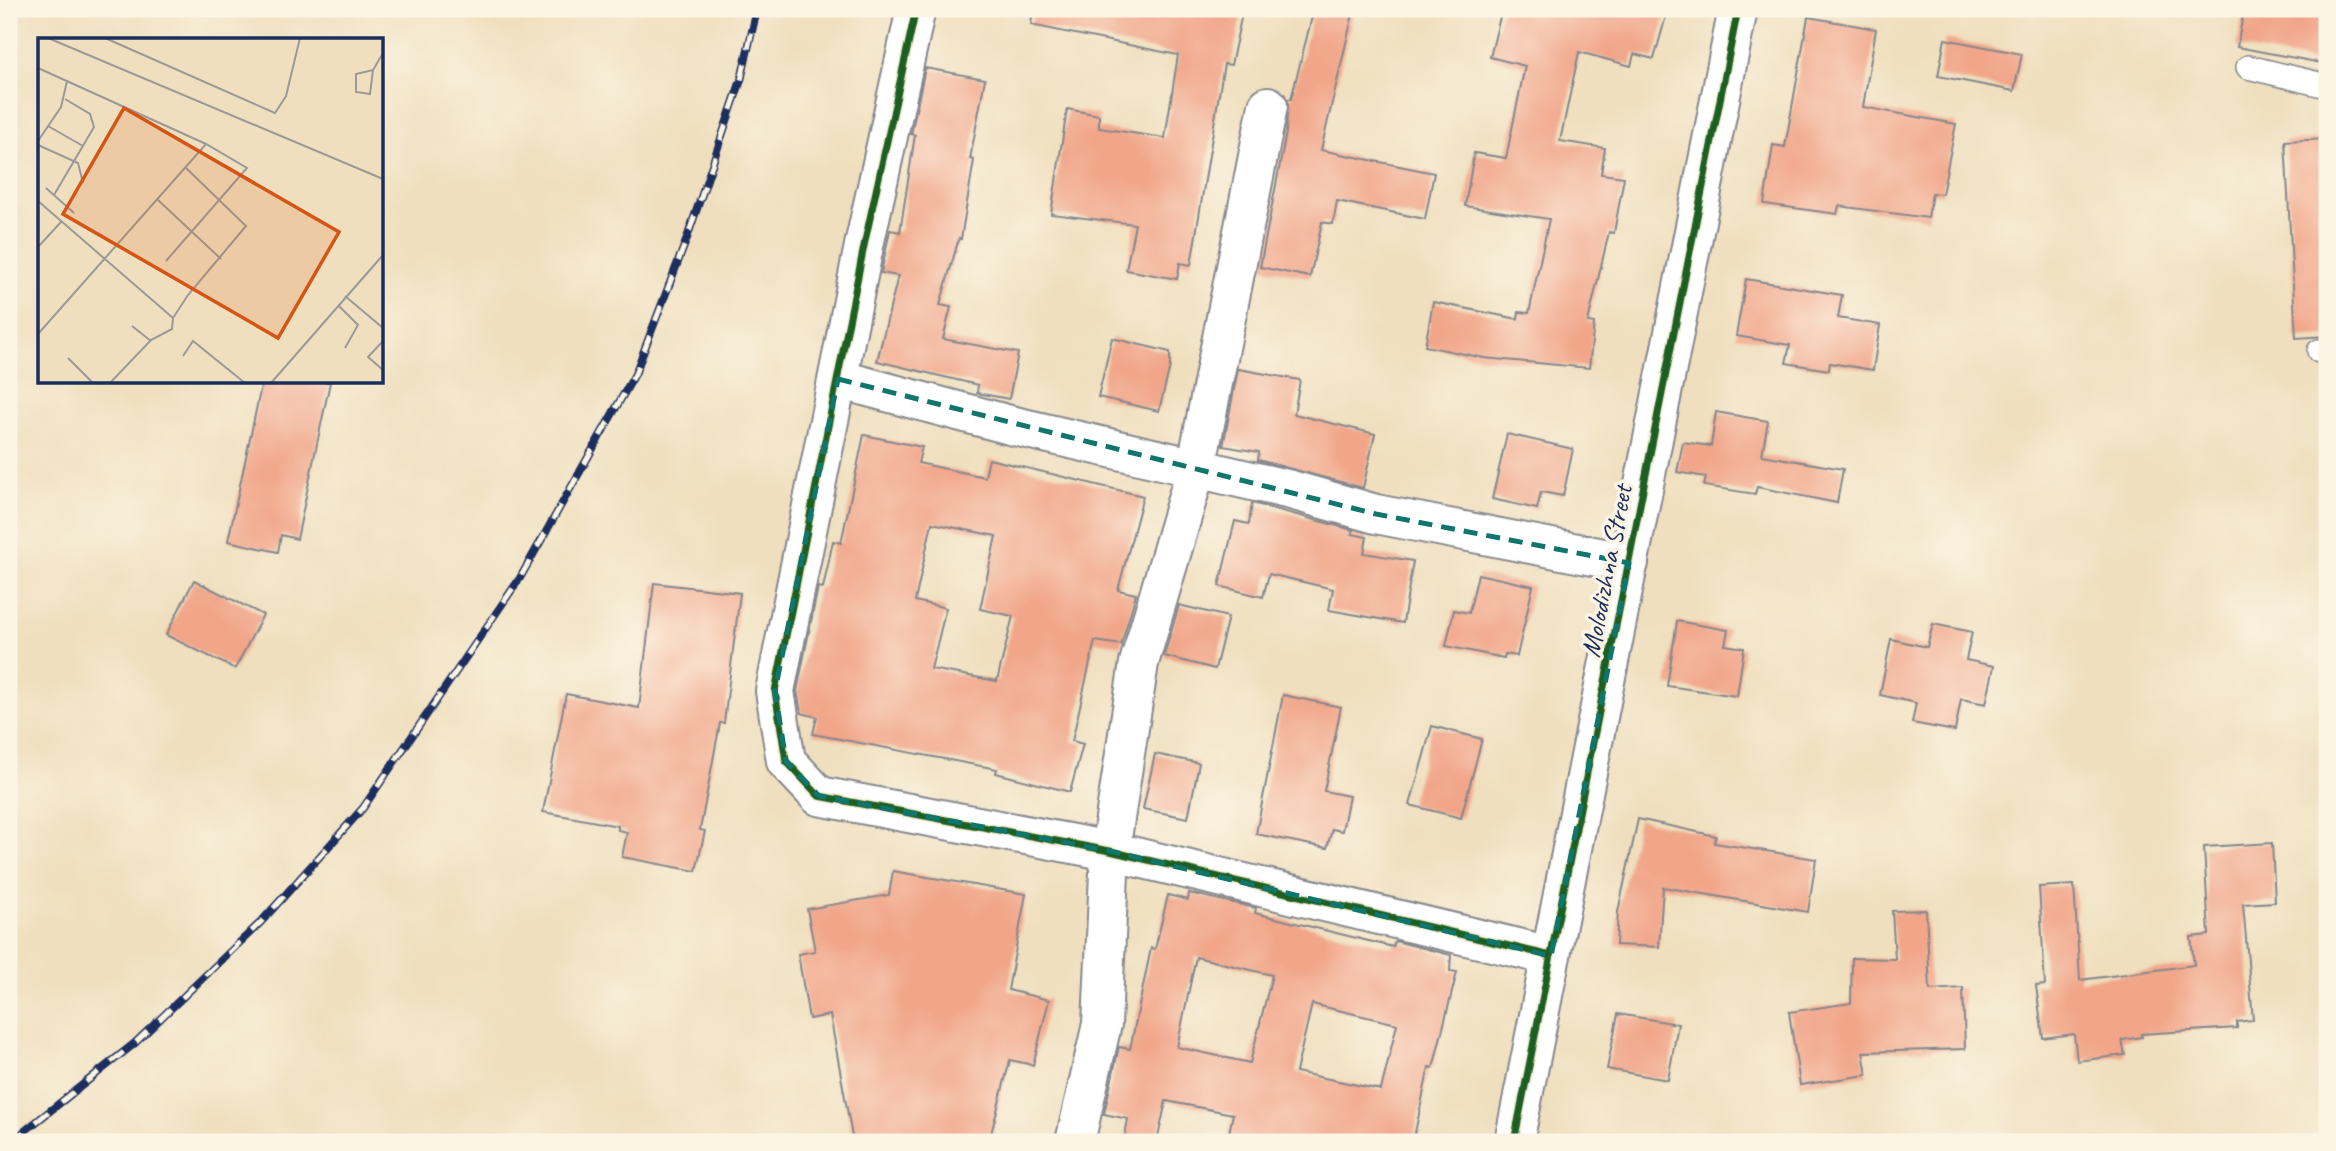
<svg xmlns="http://www.w3.org/2000/svg" width="2336" height="1151" font-family="Caveat,sans-serif">
<style>
.building{fill:#f1a689;fill-rule:evenodd}
.lines{fill:none;stroke-linecap:round;stroke-linejoin:round}
.service-casing{stroke:#85878e;stroke-width:26}
.minor-casing{stroke:#85878e;stroke-width:42}
.service{stroke:#fff;stroke-width:23}
.minor{stroke:#fff;stroke-width:38}
.rail-casing{stroke:#1b2f5e;stroke-width:8}
.rail{stroke:#fcf5e5;stroke-width:5;stroke-dasharray:16;stroke-linecap:butt}
.cycleway-casing{stroke:#fcf5e5;stroke-width:11}
.cycleway{stroke:#1b5e20;stroke-width:7}
.marked{fill:none;stroke:#0f766e;stroke-width:5;stroke-dasharray:14 9;stroke-linejoin:round}
.labels{text-anchor:middle;dominant-baseline:central;stroke-width:7;stroke-linejoin:round;paint-order:stroke}
.street-label{font-size:28px;fill:#1b2f5e;stroke:#fcf5e5}
.inset-road{fill:none;stroke:#9a9998;stroke-width:2}
.view{fill:#d45514;fill-opacity:0.15;stroke:#d45514;stroke-width:3.5}
.inset-edge{fill:none;stroke:#1b2f5e;stroke-width:3.5}
</style>
<rect width="100%" height="100%" fill="#fcf5e5"/>
<filter id="ink" filterUnits="userSpaceOnUse"><feTurbulence type="fractalNoise" baseFrequency=".0143" numOctaves="2"/><feDisplacementMap in="SourceGraphic" scale="14" xChannelSelector="R" yChannelSelector="G"/><feConvolveMatrix kernelMatrix="1 2 1 2 8 2 1 2 1" color-interpolation-filters="sRGB"/></filter>
<filter id="wash" filterUnits="userSpaceOnUse"><feTurbulence type="fractalNoise" baseFrequency=".00686" numOctaves="4" result="noise"/><feDisplacementMap in="SourceGraphic" scale="28" xChannelSelector="R" yChannelSelector="G"/><feGaussianBlur stdDeviation="1.57" result="paint"/><feColorMatrix in="noise" values="0 0 0 0 0 0 0 0 0 0 0 0 0 0 0 0 0 1.4 0 .05"/><feComposite in="paint" operator="in"/></filter>
<g filter="url(#wash)">
<rect width="100%" height="100%" fill="#efdfbe"/>
<g id="blocks">
<path class="building" d="M 1033,9 L 1243,9 L 1231,65 L 1224,64 L 1191,265 L 1180,263 L 1177,279 L 1126,270 L 1135,224 L 1051,214 L 1067,109 L 1099,115 L 1099,128 L 1165,138 L 1178,55 L 1031,25 Z
M 1314,9 L 1354,9 L 1321,150 L 1434,173 L 1425,219 L 1337,201 L 1333,224 L 1322,222 L 1310,277 L 1260,267 L 1286,133 L 1288,99 L 1291,99 Z
M 1502,9 L 1668,9 L 1654,59 L 1634,54 L 1631,66 L 1579,52 L 1560,141 L 1605,148 L 1601,174 L 1624,177 L 1614,233 L 1609,232 L 1588,322 L 1594,323 L 1589,368 L 1484,358 L 1425,346 L 1433,302 L 1518,319 L 1519,312 L 1529,313 L 1549,219 L 1465,206 L 1474,153 L 1506,158 L 1525,66 L 1490,57 Z
M 2244,9 L 2327,9 L 2327,64 L 2237,47 Z
M 1808,17 L 1876,29 L 1863,107 L 1956,124 L 1942,194 L 1932,193 L 1928,218 L 1839,206 L 1837,214 L 1764,204 L 1773,145 L 1785,147 Z
M 1945,39 L 2022,54 L 2014,91 L 1938,76 Z
M 925,68 L 985,79 L 970,159 L 974,160 L 961,239 L 959,238 L 940,305 L 951,307 L 943,339 L 1018,353 L 1009,399 L 977,393 L 978,385 L 877,361 L 898,276 L 881,273 L 890,230 L 900,232 L 915,135 L 911,134 Z
M 2327,139 L 2327,336 L 2296,338 L 2285,141 Z
M 1746,279 L 1842,295 L 1838,318 L 1880,325 L 1873,370 L 1830,363 L 1829,370 L 1786,363 L 1790,345 L 1736,336 Z
M 1112,338 L 1170,352 L 1170,366 L 1159,411 L 1098,397 Z
M 1238,369 L 1300,380 L 1294,414 L 1375,434 L 1363,488 L 1258,460 L 1259,452 L 1223,446 Z
M 262,382 L 330,382 L 297,539 L 281,535 L 278,552 L 228,541 Z
M 1716,412 L 1768,421 L 1762,455 L 1843,469 L 1837,503 L 1757,487 L 1755,494 L 1704,486 L 1706,477 L 1677,472 L 1683,442 L 1711,446 Z
M 1507,434 L 1573,449 L 1563,496 L 1541,492 L 1537,509 L 1492,499 Z
M 864,435 L 922,447 L 918,463 L 985,477 L 989,459 L 1143,496 L 1118,590 L 1136,594 L 1121,645 L 1095,641 L 1072,741 L 1083,744 L 1070,792 L 996,773 L 997,769 L 813,734 L 817,717 L 801,713 L 797,691 L 818,587 L 823,588 L 833,541 L 841,543 ZM 932,523 L 996,536 L 980,609 L 1013,616 L 997,681 L 931,669 L 946,608 L 915,601 Z
M 1252,503 L 1353,530 L 1352,534 L 1367,537 L 1364,553 L 1413,561 L 1403,623 L 1329,610 L 1333,589 L 1269,574 L 1263,597 L 1219,586 L 1235,521 L 1249,524 Z
M 1478,574 L 1533,586 L 1517,656 L 1505,654 L 1504,658 L 1446,646 L 1454,610 L 1469,613 Z
M 194,580 L 263,615 L 235,669 L 166,635 Z
M 654,583 L 740,593 L 724,723 L 720,723 L 700,830 L 705,831 L 696,871 L 622,857 L 627,832 L 618,830 L 618,826 L 543,812 L 566,694 L 639,708 Z
M 1179,605 L 1228,617 L 1215,669 L 1164,656 Z
M 1677,621 L 1728,630 L 1725,645 L 1744,648 L 1737,696 L 1667,686 Z
M 1933,624 L 1972,632 L 1966,660 L 1994,666 L 1986,704 L 1961,699 L 1955,731 L 1912,723 L 1916,703 L 1880,695 L 1891,639 L 1927,647 Z
M 1283,695 L 1341,707 L 1324,791 L 1349,796 L 1342,831 L 1332,829 L 1327,848 L 1256,834 Z
M 1432,726 L 1482,739 L 1461,818 L 1410,805 Z
M 1155,754 L 1199,763 L 1188,818 L 1143,809 Z
M 1638,819 L 1716,836 L 1714,843 L 1816,859 L 1808,912 L 1663,887 L 1659,947 L 1616,945 L 1618,912 Z
M 2272,843 L 2275,902 L 2243,904 L 2253,1020 L 2237,1022 L 2237,1028 L 2141,1034 L 2142,1037 L 2122,1040 L 2125,1055 L 2077,1061 L 2074,1034 L 2043,1038 L 2036,986 L 2045,985 L 2039,887 L 2074,885 L 2080,980 L 2194,965 L 2191,937 L 2209,935 L 2204,847 Z
M 893,871 L 1026,894 L 1008,990 L 1049,1000 L 1033,1065 L 1010,1060 L 989,1142 L 853,1142 L 830,1015 L 809,1019 L 798,954 L 815,951 L 807,909 L 889,895 Z
M 1189,893 L 1256,908 L 1255,913 L 1393,947 L 1395,941 L 1451,955 L 1450,971 L 1457,972 L 1433,1068 L 1429,1067 L 1413,1142 L 1227,1142 L 1233,1114 L 1166,1101 L 1157,1142 L 1124,1142 L 1128,1119 L 1104,1114 L 1119,1047 L 1130,1049 L 1151,948 L 1155,949 L 1168,895 L 1188,900 ZM 1196,957 L 1272,975 L 1250,1063 L 1177,1047 ZM 1312,1004 L 1397,1024 L 1381,1090 L 1296,1072 Z
M 1926,910 L 1930,990 L 1963,988 L 1965,1049 L 1863,1052 L 1867,1075 L 1800,1085 L 1789,1012 L 1851,1003 L 1852,958 L 1895,959 L 1892,911 Z
M 1618,1014 L 1678,1024 L 1668,1080 L 1607,1069 Z"/>
</g>
</g>
<g filter="url(#ink)">
<use href="#blocks" fill-opacity="0" stroke="#85878e" stroke-width="2"/>
<g class="lines">
<g class="service-casing">
<path id="service" d="M 2248,67 L 2327,86
M 2319,351 L 2327,352"/>
</g>
<g class="minor-casing">
<path id="minor" d="M 916,9 L 865,241 L 775,691 L 786,761 L 819,796 L 1110,851 L 1551,956
M 838,379 L 1010,425 L 1291,490 L 1376,514 L 1629,563
M 1075,1142 L 1102,1024 L 1110,851 L 1139,663 L 1196,469 L 1268,106
M 1514,1142 L 1738,9"/>
</g>
<use href="#service" class="service"/>
<use href="#minor" class="minor"/>
<g class="rail-casing">
<path id="rail" d="M 11,1142 L 135,1043 L 261,922 L 363,808 L 520,578 L 635,374 L 686,241 L 741,80 L 757,9"/>
</g>
<use href="#rail" class="rail"/>
<g class="cycleway-casing">
<path id="cycleway" d="M 916,9 L 865,241 L 775,691 L 786,761 L 819,796 L 1110,851 L 1551,956
M 1514,1142 L 1738,9"/>
</g>
<use href="#cycleway" class="cycleway"/>
</g>
</g>
<path class="marked" d="M 838,379 L 1376,514 L 1629,563 L 1551,956 L 1110,851 L 819,796 L 786,761 L 775,691 Z"/>
<g class="labels">
<g class="street-label">
<text transform="translate(1606 571) rotate(-79)">Molodizhna Street</text>
</g>
</g>
<g transform="translate(38 38)">
<rect width="345" height="345" fill="#efdfbe"/>
<path class="inset-road" d="M 10,0 L 345,141M 67,0 L 237,75 L 248,58 L 262,0M 0,30 L 168,106 L 209,130 L 128,223M 335,32 L 318,36 L 318,54 L 332,56 L 335,32 L 345,15M 10,88 L 45,108M 0,103 L 23,69 L 29,43M 0,107 L 40,125 L 45,145M 8,150 L 36,175M 16,157 L 56,89 L 52,76 L 27,61M 120,162 L 183,221M 0,163 L 135,280M 0,209 L 23,184M 307,258 L 345,290M 300,267 L 320,287 L 307,310M 94,288 L 113,303M 0,296 L 168,106M 345,303 L 330,319 L 345,332M 145,318 L 155,303 L 207,345M 30,320 L 55,345M 72,345 L 113,302 L 134,291 L 135,280 L 150,257 L 208,188 L 148,130M 233,345 L 345,217"/>
<path class="view" d="M 86,70 L 301,194 L 240,300 L 25,176 Z"/>
<rect width="345" height="345" class="inset-edge"/>
</g>
<rect width="2336" height="1151" fill="none" stroke="#fcf5e5" stroke-width="35"/>
</svg>
